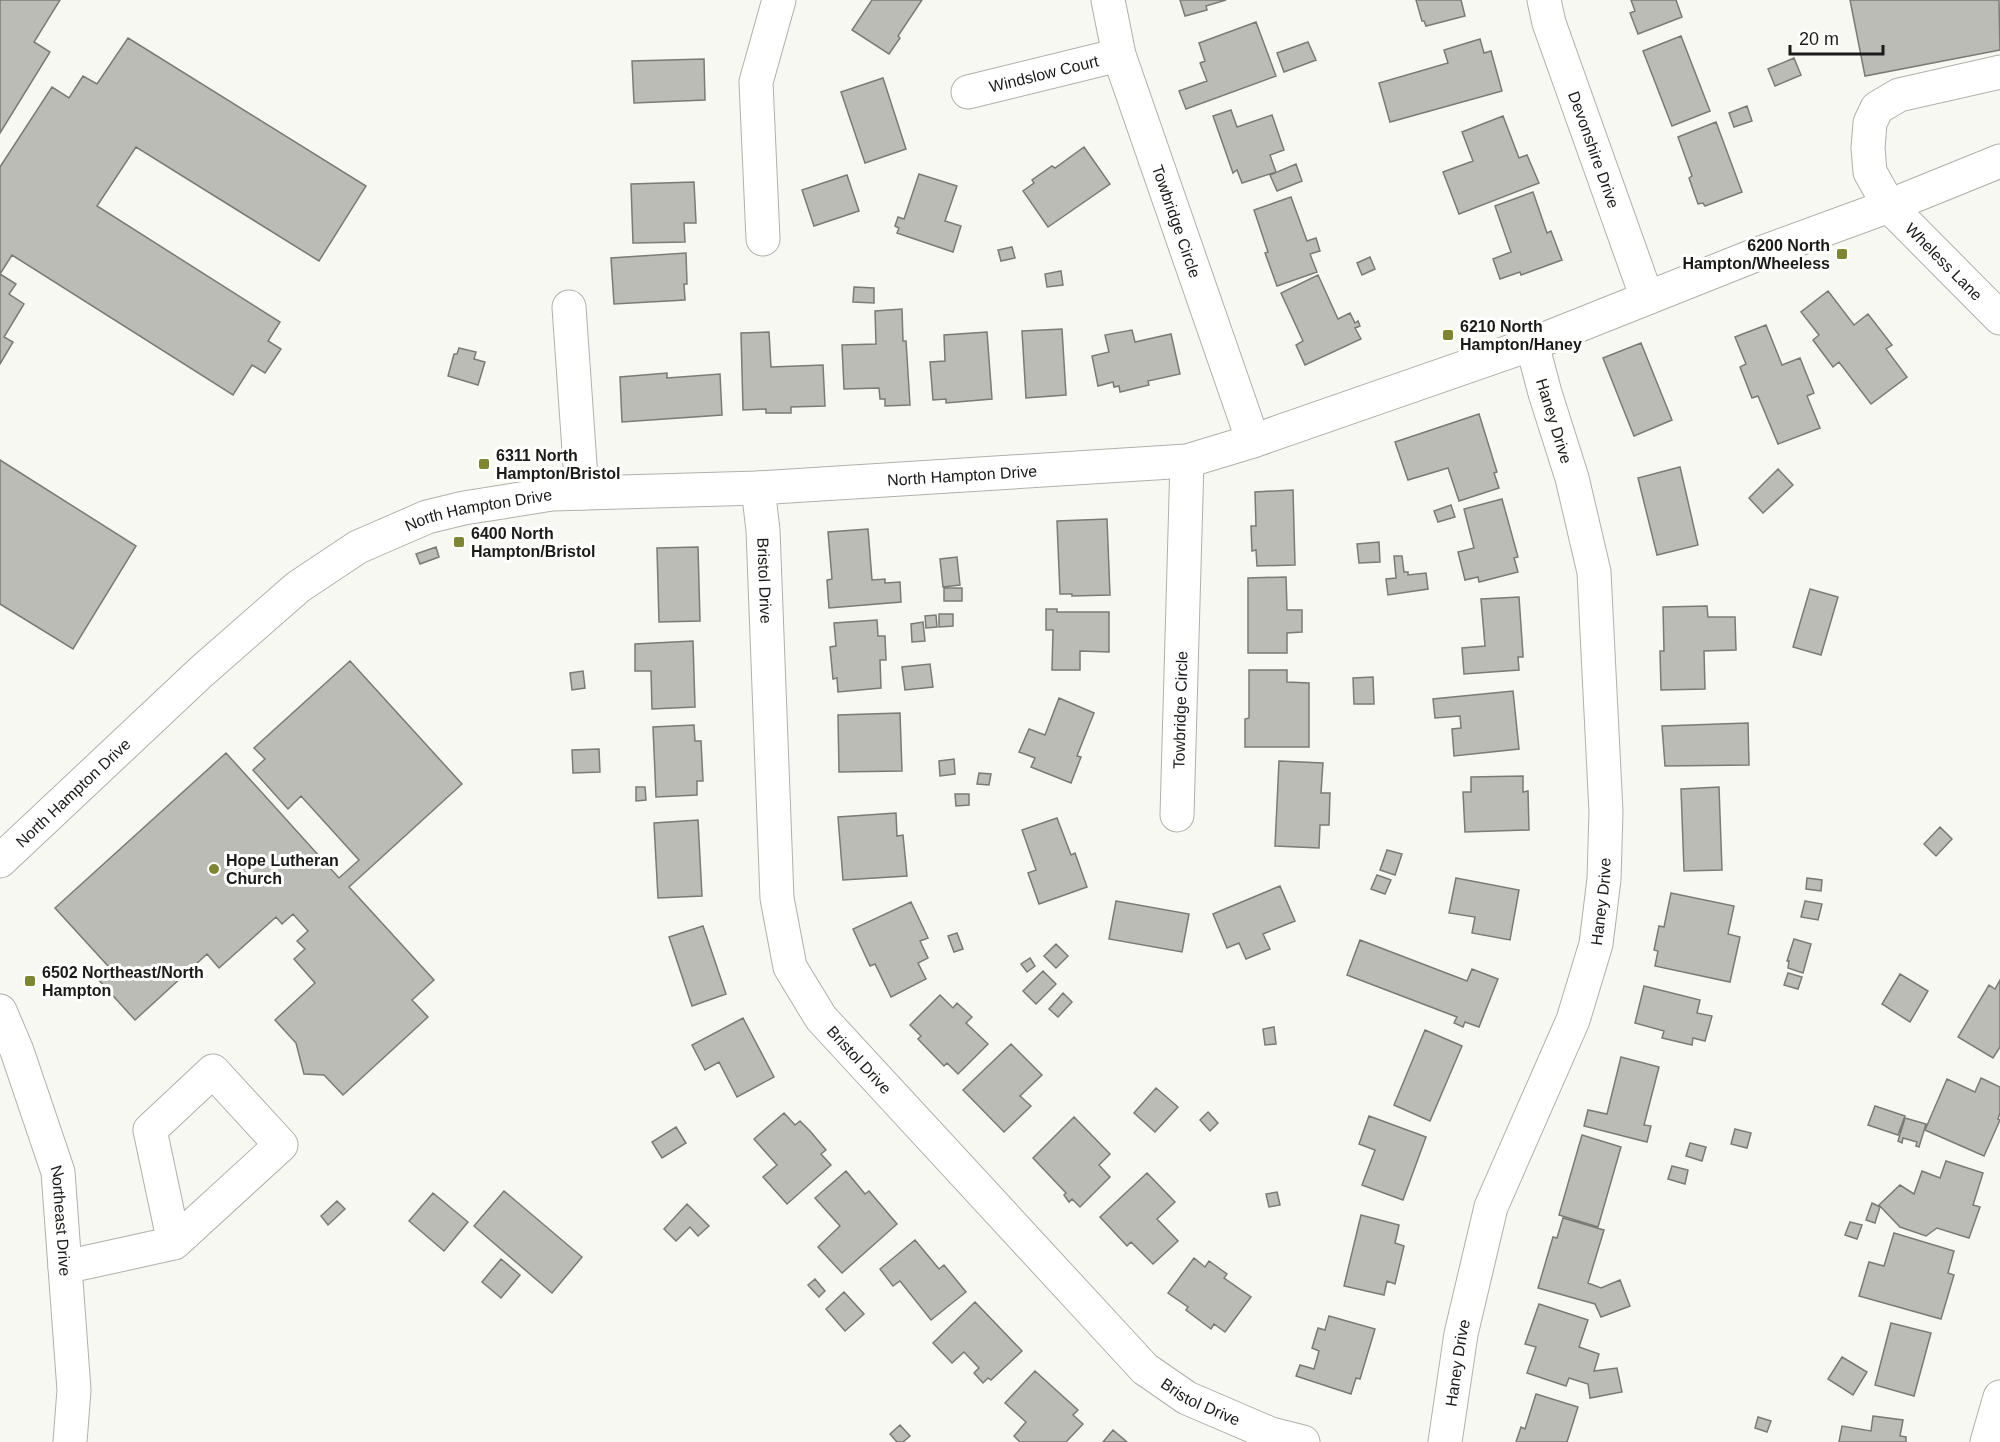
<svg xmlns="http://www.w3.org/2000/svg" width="2000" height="1442" font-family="Arial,sans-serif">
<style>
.building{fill:#bcbcb7;stroke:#7a7b75;stroke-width:1.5}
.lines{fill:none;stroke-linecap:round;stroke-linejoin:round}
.minor-casing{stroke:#b0b0ab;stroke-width:35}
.minor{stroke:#fff;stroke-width:33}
.poi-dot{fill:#7f8530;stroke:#fffffe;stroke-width:2}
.labels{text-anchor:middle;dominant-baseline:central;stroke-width:6;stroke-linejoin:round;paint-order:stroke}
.street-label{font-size:16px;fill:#1a1a18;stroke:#fffffe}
.poi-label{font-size:16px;font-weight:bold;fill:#1a1a18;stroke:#fffffe;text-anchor:start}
</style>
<rect width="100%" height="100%" fill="#f7f8f2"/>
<path class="building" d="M 0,0 L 60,0 L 34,42 L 50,52 L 0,133 Z
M 872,0 L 922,0 L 898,36 L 900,38 L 889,54 L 852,30 Z
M 1180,0 L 1226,0 L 1206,6 L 1207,10 L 1185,16 Z
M 1416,0 L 1461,0 L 1465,16 L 1426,26 L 1424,21 L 1422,21 Z
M 1631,0 L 1676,0 L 1682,17 L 1638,34 L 1630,13 L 1635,11 Z
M 1850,0 L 1999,0 L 2000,50 L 1865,76 Z
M 1256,22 L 1276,76 L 1186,109 L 1179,91 L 1207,81 L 1200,63 L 1205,61 L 1199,43 Z
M 1681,36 L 1710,111 L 1672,126 L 1643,51 Z
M 128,38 L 366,186 L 319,261 L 136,147 L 97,206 L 280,322 L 268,341 L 281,349 L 265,373 L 252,365 L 233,395 L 12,255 L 0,274 L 16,284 L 9,294 L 24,304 L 4,337 L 13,342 L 0,364 L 0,167 L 52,87 L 69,98 L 83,76 L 97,84 Z
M 1480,39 L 1484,53 L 1491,51 L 1502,91 L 1390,122 L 1379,83 L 1448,63 L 1444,50 Z
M 1308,42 L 1316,60 L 1284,72 L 1277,53 Z
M 1794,58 L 1801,75 L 1775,86 L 1768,69 Z
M 704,59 L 705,100 L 634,103 L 632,61 Z
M 883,78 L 906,149 L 865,163 L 841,92 Z
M 1747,106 L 1752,121 L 1734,127 L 1729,113 Z
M 1231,110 L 1237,127 L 1272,115 L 1284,150 L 1270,155 L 1276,172 L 1242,183 L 1237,170 L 1233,173 L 1213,116 Z
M 1503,116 L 1519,158 L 1527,155 L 1539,183 L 1459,214 L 1443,172 L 1473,161 L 1462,132 Z
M 1716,122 L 1742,192 L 1705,206 L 1703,203 L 1698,204 L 1689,178 L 1692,176 L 1678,137 Z
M 1084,147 L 1110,184 L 1048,227 L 1023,191 L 1034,183 L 1032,180 L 1052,166 L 1055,168 Z
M 1296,164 L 1302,181 L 1277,191 L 1270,175 Z
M 919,174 L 957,186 L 945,221 L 961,226 L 953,252 L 897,233 L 899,228 L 895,226 L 898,217 L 904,219 Z
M 847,175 L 859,211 L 814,226 L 802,190 Z
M 694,182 L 696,223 L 684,223 L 685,242 L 633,243 L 631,184 Z
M 1533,192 L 1547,233 L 1551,231 L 1562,260 L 1521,275 L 1520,272 L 1500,279 L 1493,259 L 1511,252 L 1495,206 Z
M 1291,197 L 1307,241 L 1316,238 L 1320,251 L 1310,254 L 1317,272 L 1277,286 L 1265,253 L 1268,252 L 1254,210 Z
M 1012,247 L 1015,258 L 1001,261 L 998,250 Z
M 686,253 L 687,284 L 684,284 L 685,300 L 614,304 L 611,258 Z
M 1370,257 L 1375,269 L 1362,275 L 1357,263 Z
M 1061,271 L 1063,285 L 1047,287 L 1045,274 Z
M 1318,275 L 1338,319 L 1350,313 L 1355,323 L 1358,321 L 1360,326 L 1355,328 L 1361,339 L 1305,365 L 1296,345 L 1303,341 L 1281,293 Z
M 854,287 L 874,288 L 874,303 L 853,302 Z
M 1828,291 L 1854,325 L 1868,314 L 1892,345 L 1886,349 L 1907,377 L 1871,404 L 1839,362 L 1833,367 L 1813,340 L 1819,335 L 1801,312 Z
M 902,309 L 903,341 L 906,341 L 910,405 L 885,406 L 885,399 L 880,399 L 879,388 L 844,389 L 842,345 L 876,344 L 875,311 Z
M 1766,325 L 1782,365 L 1800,358 L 1814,393 L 1807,396 L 1820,428 L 1778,444 L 1758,396 L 1752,398 L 1740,367 L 1746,364 L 1735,337 Z
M 1062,329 L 1066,395 L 1026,398 L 1022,331 Z
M 1132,330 L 1135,342 L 1171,334 L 1180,374 L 1148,381 L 1149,385 L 1120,392 L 1119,386 L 1114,387 L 1113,382 L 1098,386 L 1092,356 L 1109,352 L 1105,335 Z
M 769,332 L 771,367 L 823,365 L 825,406 L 791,407 L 791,413 L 766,413 L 766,409 L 743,410 L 741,333 Z
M 987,332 L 992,399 L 946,403 L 946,399 L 933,400 L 930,362 L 945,361 L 944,335 Z
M 1641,343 L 1672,420 L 1634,436 L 1603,358 Z
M 459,348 L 476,352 L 474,359 L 485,362 L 478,385 L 448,376 L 454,354 L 457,354 Z
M 667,373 L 667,378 L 720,374 L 722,415 L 622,422 L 620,377 Z
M 1479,414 L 1497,472 L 1494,473 L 1499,488 L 1459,501 L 1448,468 L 1408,480 L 1395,442 Z
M 0,460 L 136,546 L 73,649 L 0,604 Z
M 1680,467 L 1698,545 L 1657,555 L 1638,478 Z
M 1778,469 L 1793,485 L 1763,513 L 1749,498 Z
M 1293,490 L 1295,565 L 1257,566 L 1256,550 L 1252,551 L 1251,526 L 1256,526 L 1255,492 Z
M 1502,499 L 1518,557 L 1514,558 L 1518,572 L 1479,582 L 1478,577 L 1465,580 L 1458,552 L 1474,548 L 1464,509 Z
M 1451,505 L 1455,517 L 1438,522 L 1434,511 Z
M 1107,519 L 1110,595 L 1072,596 L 1072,594 L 1060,594 L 1057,521 Z
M 868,529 L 872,580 L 885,579 L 885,583 L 900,582 L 901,602 L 829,608 L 827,580 L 832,579 L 828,532 Z
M 1379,542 L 1380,562 L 1359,563 L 1357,544 Z
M 436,547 L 439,557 L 420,564 L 416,554 Z
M 698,547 L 700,621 L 659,622 L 657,548 Z
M 1394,556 L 1402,556 L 1404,572 L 1408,572 L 1408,575 L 1426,573 L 1428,589 L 1388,595 L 1386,579 L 1396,578 Z
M 957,557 L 960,585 L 943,587 L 940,559 Z
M 1286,577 L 1287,610 L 1302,610 L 1302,632 L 1287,633 L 1287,653 L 1248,653 L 1248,578 Z
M 944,588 L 962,588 L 962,601 L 944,601 Z
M 1810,589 L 1838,597 L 1821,655 L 1793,647 Z
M 1519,597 L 1523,655 L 1523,657 L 1518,657 L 1519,670 L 1464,674 L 1462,648 L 1485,646 L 1481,599 Z
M 1707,606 L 1708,617 L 1735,617 L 1736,650 L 1704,651 L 1705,689 L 1661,690 L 1660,651 L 1664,651 L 1663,607 Z
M 1046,609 L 1057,609 L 1057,612 L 1109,612 L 1109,652 L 1080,651 L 1080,670 L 1052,670 L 1053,630 L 1046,630 Z
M 939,614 L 953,614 L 953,626 L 939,627 Z
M 936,615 L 937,627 L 926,628 L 925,616 Z
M 877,620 L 878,636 L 885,636 L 886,660 L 880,660 L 881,688 L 838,692 L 837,678 L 833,679 L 830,647 L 836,646 L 834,623 Z
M 923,622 L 925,641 L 912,642 L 911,624 Z
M 693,641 L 695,707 L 652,709 L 651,671 L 635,671 L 635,644 Z
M 350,661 L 462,784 L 349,887 L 434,980 L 412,1000 L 428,1017 L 343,1095 L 324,1075 L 304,1074 L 296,1043 L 275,1020 L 315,983 L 294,959 L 305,949 L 297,941 L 308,931 L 293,914 L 282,924 L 276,917 L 219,968 L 207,954 L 135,1020 L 96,977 L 108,966 L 55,908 L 226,753 L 339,878 L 359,860 L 301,796 L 288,809 L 253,770 L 265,759 L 254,748 Z
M 930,664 L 933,687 L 905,690 L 902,667 Z
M 1249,670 L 1287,670 L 1287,682 L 1309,683 L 1309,747 L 1245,747 L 1245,719 L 1249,718 Z
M 583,671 L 585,688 L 572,690 L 570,673 Z
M 1373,677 L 1374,704 L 1354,704 L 1353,678 Z
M 1513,691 L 1519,749 L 1454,756 L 1452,729 L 1461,728 L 1460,716 L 1435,718 L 1433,699 Z
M 1059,698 L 1094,713 L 1077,756 L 1081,757 L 1071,783 L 1031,767 L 1035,758 L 1019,752 L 1029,729 L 1045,735 Z
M 900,713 L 902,771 L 839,772 L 838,715 Z
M 1748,723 L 1749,765 L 1665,766 L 1662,726 Z
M 694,725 L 695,741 L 701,741 L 703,781 L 697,781 L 697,795 L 656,797 L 653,727 Z
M 599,749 L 600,772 L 573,773 L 572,750 Z
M 954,759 L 955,774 L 940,776 L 939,761 Z
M 1279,761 L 1323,763 L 1321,793 L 1330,793 L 1329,825 L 1320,825 L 1319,848 L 1275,846 Z
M 979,773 L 991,774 L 989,785 L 977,784 Z
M 1523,776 L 1523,792 L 1528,791 L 1529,830 L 1465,832 L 1463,792 L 1471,792 L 1471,777 Z
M 636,787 L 645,787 L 646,800 L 636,801 Z
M 1719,787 L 1722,870 L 1684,871 L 1681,789 Z
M 955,794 L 969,794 L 969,805 L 956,806 Z
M 896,813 L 897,836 L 903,835 L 907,876 L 843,880 L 838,817 Z
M 1057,818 L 1071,855 L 1075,853 L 1087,887 L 1039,904 L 1028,873 L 1036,870 L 1022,830 Z
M 698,820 L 702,896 L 658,898 L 654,823 Z
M 1940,827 L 1952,839 L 1936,856 L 1924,844 Z
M 1387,850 L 1402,854 L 1395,875 L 1380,870 Z
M 1377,875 L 1391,880 L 1385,894 L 1371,889 Z
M 1456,878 L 1519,890 L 1510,940 L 1472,933 L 1475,917 L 1449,913 Z
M 1807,878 L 1822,880 L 1821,891 L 1806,889 Z
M 1280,886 L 1295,921 L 1263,934 L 1270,949 L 1246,959 L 1239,943 L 1227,948 L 1213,914 Z
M 1671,893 L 1734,906 L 1728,934 L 1740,937 L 1730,982 L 1655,966 L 1658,951 L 1654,950 L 1659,926 L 1664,927 Z
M 1116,901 L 1189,914 L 1182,952 L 1109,939 Z
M 1805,901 L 1822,904 L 1818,920 L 1801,917 Z
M 911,902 L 928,938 L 920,941 L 928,958 L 918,963 L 926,979 L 891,997 L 875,964 L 870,966 L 853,929 Z
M 703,926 L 726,994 L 692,1006 L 669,937 Z
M 957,933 L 963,949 L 954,952 L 948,936 Z
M 1794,939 L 1811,944 L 1803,973 L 1788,968 L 1789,961 L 1787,961 Z
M 1360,940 L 1467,981 L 1472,969 L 1498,979 L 1479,1027 L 1465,1022 L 1463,1027 L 1454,1023 L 1457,1017 L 1347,975 Z
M 1056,944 L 1068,956 L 1056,968 L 1044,956 Z
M 1030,958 L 1035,966 L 1027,972 L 1021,964 Z
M 1043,971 L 1056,984 L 1036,1004 L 1023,991 Z
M 1788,973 L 1802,977 L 1798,989 L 1784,985 Z
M 1900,974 L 1928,991 L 1910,1022 L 1882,1004 Z
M 2000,980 L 2000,1047 L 1993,1058 L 1958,1037 L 1989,985 L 1995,989 Z
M 1644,986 L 1700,1000 L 1697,1013 L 1712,1016 L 1705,1041 L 1693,1038 L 1692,1045 L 1662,1038 L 1664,1031 L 1635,1023 Z
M 1063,993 L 1072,1002 L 1058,1017 L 1049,1009 Z
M 940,995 L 953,1008 L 957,1003 L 972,1017 L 966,1023 L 988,1044 L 958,1074 L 947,1063 L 944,1066 L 918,1039 L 921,1036 L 910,1025 Z
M 743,1018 L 774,1077 L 737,1097 L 719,1062 L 705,1070 L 692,1045 Z
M 1274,1027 L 1276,1044 L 1265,1045 L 1263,1029 Z
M 1425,1030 L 1462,1046 L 1430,1121 L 1394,1105 Z
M 1011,1044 L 1042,1075 L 1020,1096 L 1031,1106 L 1004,1132 L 963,1090 Z
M 1621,1057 L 1659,1067 L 1644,1125 L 1651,1126 L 1647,1142 L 1584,1126 L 1588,1110 L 1607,1114 Z
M 1981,1078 L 2000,1087 L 2000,1113 L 1998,1119 L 2000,1120 L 1984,1156 L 1925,1130 L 1947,1079 L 1975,1092 Z
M 1156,1088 L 1178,1107 L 1155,1132 L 1134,1113 Z
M 1875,1106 L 1905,1116 L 1898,1135 L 1868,1125 Z
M 1208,1112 L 1218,1123 L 1210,1131 L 1200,1120 Z
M 784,1113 L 795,1125 L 800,1121 L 810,1131 L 826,1150 L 821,1154 L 831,1165 L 787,1204 L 763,1177 L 777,1165 L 754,1139 Z
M 1369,1116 L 1426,1137 L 1403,1200 L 1362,1185 L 1375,1150 L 1359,1144 Z
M 1074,1117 L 1110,1154 L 1099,1165 L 1110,1177 L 1080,1207 L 1072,1199 L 1069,1202 L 1064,1195 L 1066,1193 L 1033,1158 Z
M 1905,1118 L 1926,1124 L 1919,1147 L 1916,1146 L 1917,1142 L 1903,1138 L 1902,1143 L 1898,1141 Z
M 676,1127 L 686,1143 L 662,1158 L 652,1142 Z
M 1735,1129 L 1751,1133 L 1747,1148 L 1731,1144 Z
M 1582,1135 L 1621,1147 L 1598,1227 L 1559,1215 Z
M 1690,1143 L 1706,1147 L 1702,1161 L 1686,1156 Z
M 1946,1161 L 1983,1173 L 1973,1205 L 1980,1207 L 1969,1238 L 1937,1228 L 1926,1236 L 1900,1227 L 1879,1205 L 1900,1185 L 1914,1194 L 1922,1171 L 1940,1178 Z
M 1672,1166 L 1688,1170 L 1685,1184 L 1668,1179 Z
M 846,1171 L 865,1194 L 869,1191 L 897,1224 L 842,1273 L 818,1247 L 840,1226 L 815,1198 Z
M 1147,1173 L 1175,1202 L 1157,1219 L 1178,1241 L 1153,1264 L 1131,1242 L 1127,1246 L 1100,1217 Z
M 504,1191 L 582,1257 L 552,1293 L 474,1226 Z
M 1277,1192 L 1280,1205 L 1269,1207 L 1266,1194 Z
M 433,1193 L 468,1222 L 444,1251 L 409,1221 Z
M 337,1201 L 345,1209 L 328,1225 L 321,1216 Z
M 1872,1203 L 1880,1207 L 1875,1223 L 1866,1220 Z
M 687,1204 L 709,1226 L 698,1236 L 690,1227 L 676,1241 L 664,1229 Z
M 1361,1215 L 1399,1225 L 1395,1243 L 1404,1246 L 1395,1284 L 1387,1281 L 1384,1295 L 1344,1286 Z
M 1563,1218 L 1604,1230 L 1588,1283 L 1601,1288 L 1620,1280 L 1630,1306 L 1601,1317 L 1595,1304 L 1538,1288 L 1553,1237 L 1557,1238 Z
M 1850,1222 L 1862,1225 L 1857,1239 L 1845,1235 Z
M 1894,1233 L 1954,1251 L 1948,1273 L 1954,1275 L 1941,1319 L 1859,1296 L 1869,1262 L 1884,1266 Z
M 915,1240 L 939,1269 L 944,1265 L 966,1292 L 931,1320 L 900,1281 L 893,1286 L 880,1269 Z
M 1194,1258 L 1205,1267 L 1209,1261 L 1227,1274 L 1224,1278 L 1251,1297 L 1225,1332 L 1214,1324 L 1211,1329 L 1186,1310 L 1188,1307 L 1168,1293 Z
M 501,1259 L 520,1275 L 501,1298 L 482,1282 Z
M 815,1279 L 825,1291 L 819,1297 L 808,1285 Z
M 844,1292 L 864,1314 L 845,1331 L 826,1309 Z
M 975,1302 L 1022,1351 L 991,1380 L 988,1378 L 983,1383 L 974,1373 L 979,1368 L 964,1352 L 952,1363 L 933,1343 Z
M 1539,1304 L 1588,1320 L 1579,1347 L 1599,1354 L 1594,1371 L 1617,1368 L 1622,1392 L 1590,1398 L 1588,1384 L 1569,1378 L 1566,1386 L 1527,1373 L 1536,1347 L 1525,1344 Z
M 1329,1316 L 1375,1329 L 1360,1379 L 1356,1378 L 1351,1394 L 1296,1376 L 1300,1365 L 1314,1369 L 1319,1351 L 1312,1348 L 1318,1328 L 1325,1330 Z
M 1891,1323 L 1931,1333 L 1914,1396 L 1875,1385 Z
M 1842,1357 L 1867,1372 L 1853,1395 L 1828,1379 Z
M 1035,1371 L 1078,1410 L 1073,1415 L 1083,1424 L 1066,1442 L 1020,1442 L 1014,1436 L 1026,1422 L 1005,1403 Z
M 1536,1394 L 1578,1407 L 1567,1442 L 1516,1442 L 1521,1427 L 1525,1429 Z
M 1873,1416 L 1903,1420 L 1900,1436 L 1906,1437 L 1906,1442 L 1839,1442 L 1842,1426 L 1871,1431 Z
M 1758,1417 L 1771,1421 L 1767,1432 L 1755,1428 Z
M 900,1425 L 910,1436 L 903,1442 L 897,1442 L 890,1434 Z
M 1113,1430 L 1127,1442 L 1103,1442 Z"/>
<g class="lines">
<g class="minor-casing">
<g id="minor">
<path id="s1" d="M 1108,0 L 1119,55 L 1253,441"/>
<path id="s2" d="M 1544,0 L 1549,23 L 1647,298"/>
<path id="s3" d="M 2000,72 L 1899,95 L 1877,108 L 1870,123 L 1868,148 L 1870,172 L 1889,206 L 2000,318"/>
<path id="s4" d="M 968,92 L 1119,55"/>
<path d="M 763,239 L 756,82 L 779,0"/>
<path d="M 569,307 L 582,493"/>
<path id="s5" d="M 758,488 L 763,530 L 777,898 L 790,967 L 821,1018 L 1145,1369 L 1187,1398 L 1271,1434 L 1303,1442"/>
<path id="s6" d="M 1177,815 L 1187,461"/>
<path id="s7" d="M 0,861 L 201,672 L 298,587 L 358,547 L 427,517 L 464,508 L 552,494 L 758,488 L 1187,461 L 1253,441 L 1532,344 L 1758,254 L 1889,206 L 2000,161"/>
<path id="s8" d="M 0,1011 L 17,1051 L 58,1172 L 74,1390 L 70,1442"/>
<path d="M 65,1267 L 174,1243 L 281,1145 L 213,1071 L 150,1130 L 174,1243"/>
<path id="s9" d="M 1445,1442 L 1461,1334 L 1491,1207 L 1573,1020 L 1596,944 L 1604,879 L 1606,812 L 1594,572 L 1572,478 L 1545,393 L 1532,344"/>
<path d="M 1987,1442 L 2000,1397"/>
</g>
</g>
<use href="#minor" class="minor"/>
</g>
<g class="poi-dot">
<rect x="1836" y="248" width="12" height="12" rx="3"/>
<rect x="1442" y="329" width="12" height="12" rx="3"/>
<rect x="478" y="458" width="12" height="12" rx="3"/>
<rect x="453" y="536" width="12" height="12" rx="3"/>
<circle cx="214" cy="869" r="6"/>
<rect x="24" y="975" width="12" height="12" rx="3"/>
</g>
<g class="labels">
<g class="street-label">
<text stroke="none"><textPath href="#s4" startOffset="78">Windslow Court</textPath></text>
<text stroke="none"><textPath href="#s2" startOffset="158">Devonshire Drive</textPath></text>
<text stroke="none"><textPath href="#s1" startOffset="232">Towbridge Circle</textPath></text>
<text stroke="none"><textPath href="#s3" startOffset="312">Wheless Lane</textPath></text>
<text transform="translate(1554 421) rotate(73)">Haney Drive</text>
<text stroke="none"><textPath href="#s7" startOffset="1090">North Hampton Drive</textPath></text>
<text stroke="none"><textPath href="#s7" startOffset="604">North Hampton Drive</textPath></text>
<text stroke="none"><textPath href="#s5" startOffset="93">Bristol Drive</textPath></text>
<text stroke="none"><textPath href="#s6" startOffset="105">Towbridge Circle</textPath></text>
<text stroke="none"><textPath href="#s7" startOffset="100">North Hampton Drive</textPath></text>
<text stroke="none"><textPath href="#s9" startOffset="566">Haney Drive</textPath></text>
<text stroke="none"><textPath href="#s5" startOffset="597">Bristol Drive</textPath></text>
<text stroke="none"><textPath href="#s8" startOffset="220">Northeast Drive</textPath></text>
<text stroke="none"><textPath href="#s9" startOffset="80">Haney Drive</textPath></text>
<text stroke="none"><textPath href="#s5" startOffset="1083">Bristol Drive</textPath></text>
</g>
<g class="poi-label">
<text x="1830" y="245" text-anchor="end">6200 North<tspan x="1830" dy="18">Hampton/Wheeless</tspan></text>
<text x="1460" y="326">6210 North<tspan x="1460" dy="18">Hampton/Haney</tspan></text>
<text x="496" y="455">6311 North<tspan x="496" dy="18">Hampton/Bristol</tspan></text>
<text x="471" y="533">6400 North<tspan x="471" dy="18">Hampton/Bristol</tspan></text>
<text x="226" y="860">Hope Lutheran<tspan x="226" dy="18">Church</tspan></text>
<text x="42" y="972">6502 Northeast/North<tspan x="42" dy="18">Hampton</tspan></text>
</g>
</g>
<path d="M1790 45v9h93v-9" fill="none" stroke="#1a1a18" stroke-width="3"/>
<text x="1799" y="45" font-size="18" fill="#1a1a18" stroke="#fffffe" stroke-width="4.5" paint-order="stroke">20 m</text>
</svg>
